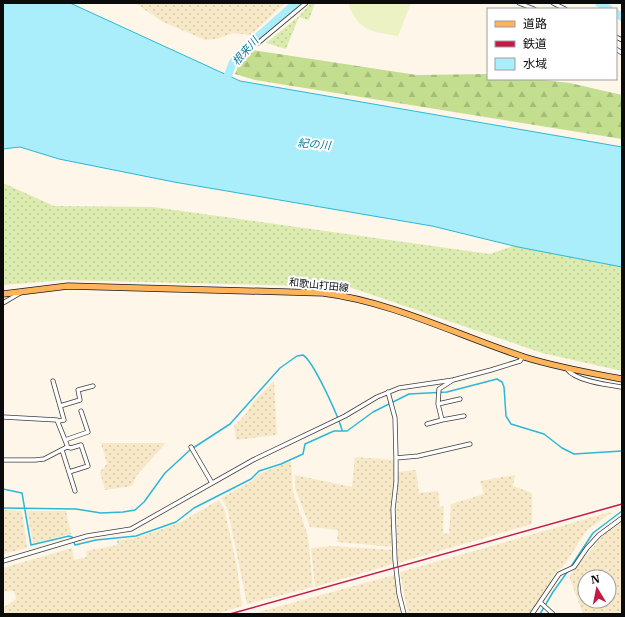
<svg xmlns="http://www.w3.org/2000/svg" width="625" height="617" font-family="'IBM Plex Serif','Noto Sans JP',serif">
<style>
.farmland{fill:url(#farmland-dots);fill-rule:evenodd}
.grass{fill:url(#grass-dots)}
.forest{fill:url(#forest-firs)}
.pitch{fill:#ecf2c3}
.water{fill:#aaeefb;stroke:#2cb7d7}
.lines{fill:none;stroke-linecap:round;stroke-linejoin:round}
.stream{stroke:#2cb7d7;stroke-width:1.5}
.river{stroke:#aaeefb;stroke-width:8}
.street-casing{stroke:#3e3e3e;stroke-width:5}
.primary-casing{stroke:#1c1c1c;stroke-width:7}
.street{stroke:#fff;stroke-width:3.5}
.primary{stroke:#ffb35a;stroke-width:5.5}
.rail{stroke:#c51a46;stroke-width:1.5}
.labels{text-anchor:middle;dominant-baseline:central;stroke-width:4;stroke-linejoin:round;paint-order:stroke}
.street-label{font-size:10px;fill:#0b0b0b;stroke:#fff}
.water-label{font-size:11px;font-style:italic;fill:#0d7d9e;stroke:#fff}
</style>
<defs>
<pattern id="farmland-dots" width="8" height="8" patternUnits="userSpaceOnUse"><rect width="8" height="8" fill="#f7e9c8"/><path d="M2 2h.1M6 6h.1" fill="none" stroke="#d2c6aa" stroke-width="1.8" stroke-linecap="round"/></pattern>
<pattern id="grass-dots" width="8" height="8" patternUnits="userSpaceOnUse"><rect width="8" height="8" fill="#dcecb1"/><path d="M2 2h.1M6 6h.1" fill="none" stroke="#bbc997" stroke-width="1.8" stroke-linecap="round"/></pattern>
<pattern id="forest-firs" width="22" height="20" patternUnits="userSpaceOnUse"><rect width="22" height="20" fill="#c3de8f"/><path d="M5 1l3.5 6h-7zM16 11l3.5 6h-7z" fill="#a6bd7a"/></pattern>
</defs>
<rect width="100%" height="100%" fill="#fff6ea"/>
<path class="farmland" d="M 135,3 L 285,3 L 251,35 L 233,33 L 217,39 L 205,40 L 163,22 Z
M 274,381 L 277,435 L 236,440 L 234,426 L 245,415 L 254,401 Z
M 101,443 L 166,443 L 137,475 L 132,486 L 105,490 L 100,472 L 107,464 Z
M 355,457 L 395,460 L 395,482 L 391,508 L 393,547 L 337,542 L 338,530 L 310,527 L 295,488 L 295,475 L 352,487 Z
M 291,461 L 293,492 L 308,536 L 313,587 L 247,604 L 227,507 L 221,498 L 252,481 L 259,474 Z
M 416,470 L 419,493 L 438,491 L 440,507 L 444,506 L 443,533 L 449,534 L 451,504 L 484,494 L 480,481 L 515,475 L 513,486 L 532,493 L 532,524 L 398,563 L 396,509 L 398,472 Z
M 219,500 L 224,508 L 237,566 L 242,606 L 216,614 L 3,614 L 3,608 L 16,599 L 14,591 L 3,592 L 3,568 L 72,548 L 74,560 L 87,557 L 86,551 L 117,545 L 117,540 L 136,538 L 179,523 Z
M 3,510 L 22,511 L 27,548 L 3,554 Z
M 27,511 L 66,511 L 71,534 L 33,543 Z
M 614,511 L 587,530 L 563,567 L 555,573 L 539,603 L 529,614 L 408,614 L 400,572 Z
M 622,520 L 622,614 L 583,614 L 569,576 L 606,532 ZM 585,577 L 609,577 L 609,601 L 585,601 Z
M 333,546 L 393,550 L 393,564 L 315,587 L 311,548 Z
M 394,575 L 401,614 L 251,614 Z"/>
<path class="grass" d="M 311,3 L 315,3 L 309,20 L 299,17 L 286,49 L 266,43 L 299,16 Z
M 3,183 L 54,206 L 153,207 L 490,254 L 513,246 L 622,267 L 622,371 L 542,353 L 349,287 L 65,280 L 3,285 Z"/>
<path class="forest" d="M 253,50 L 417,75 L 488,74 L 488,79 L 536,79 L 570,83 L 622,95 L 622,139 L 255,80 L 235,74 L 239,64 Z"/>
<path class="pitch" d="M 348,3 L 411,3 L 398,36 C 372,32 358,31 348,3 Z"/>
<path class="water" d="M 3,3 L 70,3 L 240,81 L 622,147 L 622,267 L 518,247 L 432,226 L 174,182 L 59,159 L 20,147 L 3,149 Z"/>
<g class="lines">
<path class="stream" d="M 3,489 L 22,493 L 31,545 L 69,536 L 72,537 L 75,545 L 96,540 L 136,536 L 176,522 L 194,508 L 251,479 L 259,471 L 281,464 L 303,454 L 305,444 L 334,431 L 347,431 L 373,412 L 409,394 L 447,392 L 497,379 L 502,382 L 504,387 L 506,416 L 511,424 L 544,434 L 562,448 L 574,454 L 622,451
M 3,508 L 76,509 L 101,513 L 123,512 L 135,510 L 144,502 L 165,473 L 190,450 L 230,424 L 280,368 L 297,356 L 303,355 C 314,362 338,416 342,430
M 570,568 L 593,533 L 622,511
M 540,614 L 553,592 L 568,571"/>
<path class="river" d="M 599,3 L 609,9
M 616,13 L 622,17
M 224,86 L 233,62 L 246,47 L 296,3"/>
<g class="street-casing">
<path id="street" d="M 519,3 L 534,9
M 553,3 L 565,9
M 616,37 L 622,40
M 258,43 L 306,3
M 616,49 L 622,53
M 3,303 L 20,293
M 567,369 C 575,381 608,385 622,387
M 453,380 L 439,389 L 438,404 L 460,399
M 53,381 L 64,420 L 59,421
M 388,392 L 395,418 L 396,458 L 396,482 L 393,509 L 395,560 L 399,594 L 404,614
M 438,404 L 442,420 L 464,416
M 60,406 L 80,400 L 78,390 L 93,386
M 3,417 L 57,420 L 67,445 L 67,447
M 427,424 L 442,420
M 65,440 L 88,432 L 81,411
M 191,447 L 212,483
M 62,450 L 75,491
M 396,458 L 418,456 L 470,444
M 3,460 L 35,460 L 44,459 L 67,447 L 71,448 L 81,445 L 88,466 L 69,472
M 3,561 L 87,536 L 131,529 L 253,460 L 345,416 L 377,397 L 399,388 L 453,380 L 491,370 L 520,361 L 523,356
M 541,603 L 553,614
M 532,614 L 559,574 L 574,567 L 587,548 L 599,535 L 622,518"/>
</g>
<g class="primary-casing">
<path id="primary" d="M 3,294 L 68,286 L 323,293 C 393,302 457,335 524,357 C 556,367 589,373 622,379"/>
</g>
<use href="#street" class="street"/>
<use href="#primary" class="primary"/>
<path class="rail" d="M 230,614 L 622,504"/>
</g>
<g class="labels">
<g class="street-label">
<text transform="translate(319 285) rotate(6)">和歌山打田線</text>
</g>
<g class="water-label">
<text transform="translate(245 51) rotate(-49)">根来川</text>
<text transform="translate(314 144) rotate(5)">紀の川</text>
</g>
</g>
<rect width="625" height="617" fill="none" stroke="#0b0b0b" stroke-width="8"/>
<rect x="487" y="8" width="130" height="72" fill="#ffffff" stroke="#9d9d9d"/>
<rect x="495" y="21" width="20" height="6" fill="#ffb35a" stroke="#9d9d9d"/>
<text x="523" y="28" font-size="12" fill="#0b0b0b">道路</text>
<rect x="495" y="41" width="20" height="6" fill="#c51a46" stroke="#9d9d9d"/>
<text x="523" y="48" font-size="12" fill="#0b0b0b">鉄道</text>
<rect x="495" y="58" width="20" height="12" fill="#aaeefb" stroke="#9d9d9d"/>
<text x="523" y="68" font-size="12" fill="#0b0b0b">水域</text>
<g transform="translate(597 589) rotate(350)"><circle r="19" fill="#ffffff" stroke="#9d9d9d"/>
<path d="M0-3L7 15L0 10L-7 15Z" fill="#c51a46"/>
<text y="-6" font-size="11" font-weight="bold" text-anchor="middle" fill="#0b0b0b">N</text>
</g>
</svg>
